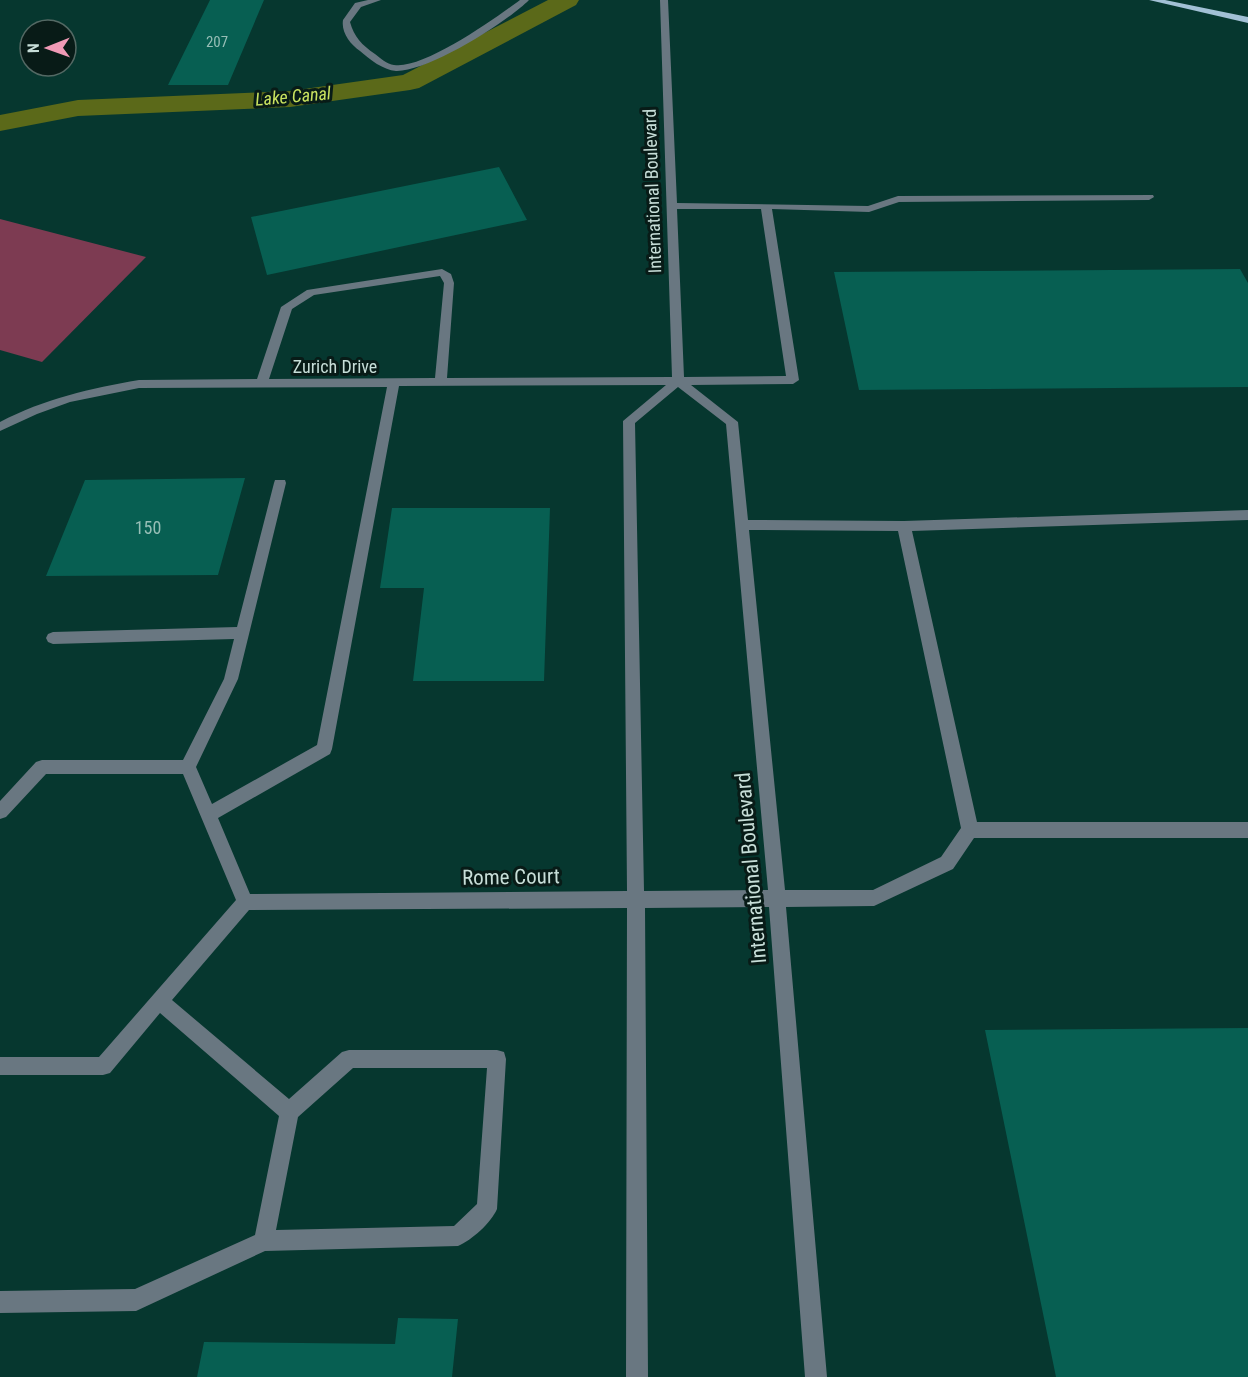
<svg xmlns="http://www.w3.org/2000/svg" width="1248" height="1377" font-family="'Roboto Condensed',sans-serif">
<style>
.green{fill:#7d3b52}
.lines{fill:none;stroke-linecap:round;stroke-linejoin:round}
.canal{fill:#5b6919;fill-rule:evenodd}
.building{fill:#075f52}
.minor{fill:#697781;fill-rule:evenodd}
.major{fill:#a2c0d5;fill-rule:evenodd}
.labels{text-anchor:middle;dominant-baseline:central;stroke-width:6;stroke-linejoin:round;paint-order:stroke}
.far-number-label{font-size:15px;fill:#97beb6}
.far-water-label{font-size:18px;font-style:italic;fill:#cae360;stroke:#081b17}
.far-street-label{font-size:18px;fill:#c7ded8;stroke:#081b17}
.number-label{font-size:18px;fill:#97beb6}
.street-label{font-size:21px;fill:#c7ded8;stroke:#081b17}
</style>
<rect width="100%" height="100%" fill="#06372f"/>
<path class="green" d="M 0,219 L 146,257 L 42,362 L 0,350 Z"/>
<g class="lines">
<path class="canal" d="M 548,0 L 579,0 L 576,5 L 419,88 L 410,90 L 290,107 L 78,116 L 0,131 L 0,115 L 78,100 L 290,91 L 403,75 Z"/>
</g>
<path class="building" d="M 210,0 L 264,0 L 228,85 L 168,85 Z
M 499,167 L 527,220 L 267,275 L 251,217 Z
M 1240,269 L 1248,283 L 1248,387 L 859,390 L 834,272 Z
M 245,478 L 218,575 L 46,576 L 85,480 Z
M 392,508 L 550,508 L 544,681 L 413,681 L 424,588 L 380,588 Z
M 1248,1028 L 1248,1377 L 1056,1377 L 985,1030 Z
M 398,1318 L 458,1319 L 452,1377 L 197,1377 L 204,1342 L 395,1344 Z"/>
<g class="lines">
<path class="minor" d="M 368,0 L 381,0 L 361,7 L 350,22 C 354,37 362,45 375,54 C 380,58 387,64 394,65 C 423,70 496,18 520,0 L 529,0 C 506,23 428,72 396,71 C 383,70 369,59 360,51 C 350,44 341,32 343,20 L 355,3 Z
M 660,0 L 668,0 L 677,203 L 868,206 L 898,196 L 1153,195 L 1154,197 L 1149,200 L 899,202 L 869,212 L 772,209 L 799,380 L 793,384 L 691,385 L 738,422 L 748,520 L 904,521 L 1248,510 L 1248,520 L 912,531 L 977,822 L 1248,822 L 1248,838 L 974,838 L 953,869 L 874,906 L 786,907 L 827,1377 L 805,1377 L 769,907 L 645,908 L 648,1377 L 626,1377 L 627,908 L 249,910 L 172,1000 L 289,1099 L 342,1052 L 349,1050 L 497,1050 L 504,1052 L 506,1059 L 497,1209 C 491,1223 472,1240 458,1246 L 265,1251 L 136,1311 L 0,1313 L 0,1291 L 135,1289 L 255,1235 L 279,1116 L 160,1013 L 110,1073 L 103,1075 L 0,1075 L 0,1057 L 99,1057 L 236,900 L 183,774 L 46,774 L 6,817 L 0,819 L 0,801 L 36,762 L 42,760 L 183,760 L 224,679 L 234,639 L 53,644 L 48,642 L 46,638 L 48,634 L 53,632 L 237,627 L 274,483 L 275,480 L 285,480 L 286,483 L 238,679 L 196,767 L 212,804 L 317,745 L 387,387 L 139,388 L 70,402 L 37,414 L 0,431 L 0,422 C 44,399 91,388 139,380 L 257,379 L 281,307 L 307,290 L 442,269 L 451,274 L 454,283 L 447,378 L 672,377 ZM 677,209 L 761,209 L 786,376 L 684,377 ZM 440,276 L 444,283 L 435,378 L 269,379 L 292,309 L 314,295 ZM 666,385 L 623,421 L 627,891 L 250,894 L 218,818 L 330,754 L 332,749 L 399,386 ZM 678,387 L 726,424 L 768,890 L 644,891 L 635,423 ZM 749,530 L 898,531 L 961,828 L 941,857 L 873,890 L 785,890 ZM 353,1068 L 487,1068 L 477,1204 L 454,1226 L 276,1230 L 298,1117 Z"/>
<path class="major" d="M 1149,0 L 1165,0 L 1248,17 L 1248,23 Z"/>
</g>
<g class="labels">
<g class="far-number-label">
<text x="217" y="42">207</text>
</g>
<g class="far-water-label">
<text transform="translate(293 96) rotate(-5)">Lake Canal</text>
</g>
<g class="far-street-label">
<text transform="translate(652 191) rotate(-92)">International Boulevard</text>
<text x="335" y="366">Zurich Drive</text>
</g>
<g class="number-label">
<text x="148" y="527">150</text>
</g>
<g class="street-label">
<text transform="translate(751 868) rotate(-95)">International Boulevard</text>
<text transform="translate(511 877) rotate(-1)">Rome Court</text>
</g>
</g>
<g transform="translate(48 48) rotate(269)"><circle r="28" fill="#081b17" stroke="#546964" stroke-width="1.5"/>
<path d="M0-4.5L10 22L0 15L-10 22Z" fill="#f09ab6"/>
<text y="-9" font-size="16" font-weight="bold" text-anchor="middle" fill="#c7ded8">N</text>
</g>
</svg>
